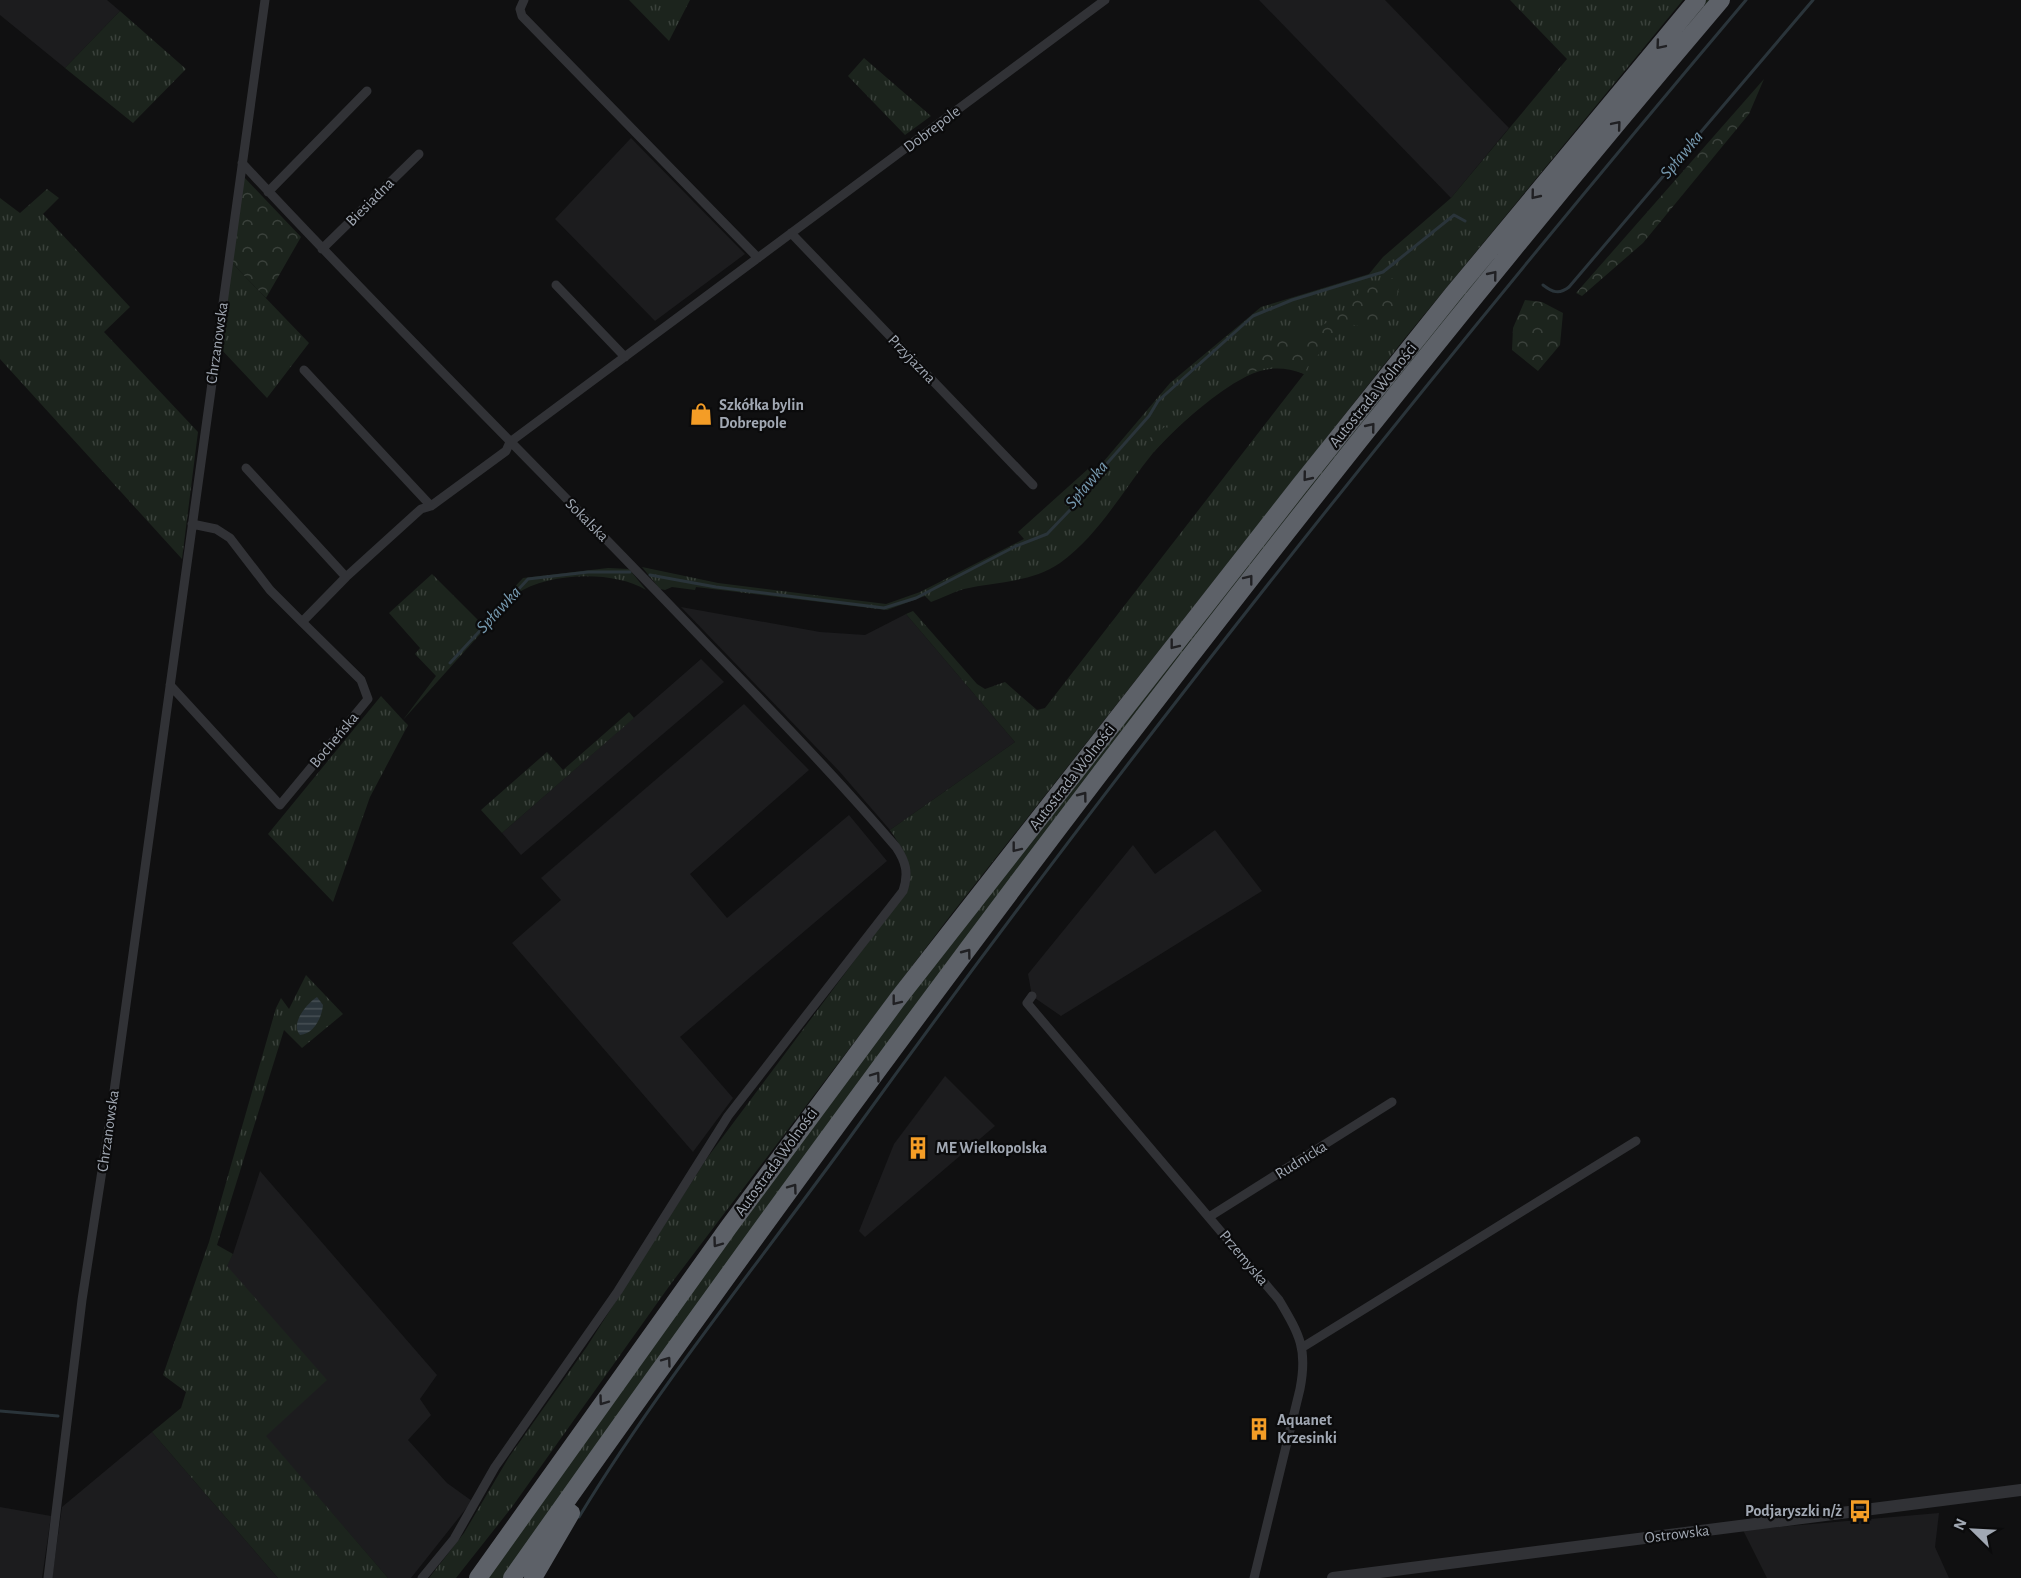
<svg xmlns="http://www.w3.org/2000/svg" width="2021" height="1578" font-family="'Alegreya Sans',sans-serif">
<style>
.built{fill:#1c1c1e}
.grass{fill:url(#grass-tufts)}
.forest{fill:url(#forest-crowns)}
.water{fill:url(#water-rules)}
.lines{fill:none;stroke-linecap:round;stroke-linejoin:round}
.stream{stroke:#2a343a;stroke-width:3}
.minor{stroke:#313236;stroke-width:9}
.tertiary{stroke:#313236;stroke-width:12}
.motorway{stroke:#5d6168;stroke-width:18}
.oneway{stroke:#202023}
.labels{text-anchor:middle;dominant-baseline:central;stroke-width:4.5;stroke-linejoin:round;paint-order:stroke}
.street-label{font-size:16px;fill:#a1a8b3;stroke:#0b0b0c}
.poi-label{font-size:16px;font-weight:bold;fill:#a1a8b3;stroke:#0b0b0c;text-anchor:start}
.water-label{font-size:18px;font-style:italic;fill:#7699af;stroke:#0b0b0c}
</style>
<defs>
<pattern id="grass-tufts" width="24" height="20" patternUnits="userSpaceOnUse" patternTransform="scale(1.5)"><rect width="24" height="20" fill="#1c241d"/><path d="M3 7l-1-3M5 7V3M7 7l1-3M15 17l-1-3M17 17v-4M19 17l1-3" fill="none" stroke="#3a413b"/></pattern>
<pattern id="forest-crowns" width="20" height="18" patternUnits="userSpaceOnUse" patternTransform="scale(1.5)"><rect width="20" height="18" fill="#1c241d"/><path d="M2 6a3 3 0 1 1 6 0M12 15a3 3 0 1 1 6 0" fill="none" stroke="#3a413b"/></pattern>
<pattern id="water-rules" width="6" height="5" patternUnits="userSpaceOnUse" patternTransform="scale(1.5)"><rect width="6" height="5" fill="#2a343a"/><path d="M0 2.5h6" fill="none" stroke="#464f54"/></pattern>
</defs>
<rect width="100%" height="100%" fill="#101011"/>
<path class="built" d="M 0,0 L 107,0 L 120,11 L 65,68 L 0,15 Z
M 1259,0 L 1385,0 L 1509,128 L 1451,198 Z
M 631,138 L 745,254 L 655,321 L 555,219 Z
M 681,607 L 820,632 L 865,635 L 906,614 L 1015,742 L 890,830 L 839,771 Z
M 701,659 L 724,682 L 521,855 L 502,833 Z
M 744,704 L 809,770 L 690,874 L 727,918 L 849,815 L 887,861 L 680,1037 L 733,1098 L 693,1152 L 512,943 L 561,900 L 541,878 Z
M 1215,830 L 1262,891 L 1061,1016 L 1032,996 L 1028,974 L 1133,845 L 1155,874 Z
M 945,1076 L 995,1126 L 865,1237 L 859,1231 L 894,1144 Z
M 260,1171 L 437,1375 L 420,1399 L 431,1415 L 408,1440 L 447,1483 L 472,1501 L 411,1578 L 388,1578 L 265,1436 L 227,1265 L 233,1254 Z
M 152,1432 L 278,1578 L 52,1578 L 62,1507 Z
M 0,1507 L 51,1516 L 42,1578 L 0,1578 Z
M 1939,1513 L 1935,1547 L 1949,1578 L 1767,1578 L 1743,1530 Z"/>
<path class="grass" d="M 629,0 L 690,0 L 669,41 Z
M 1510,0 L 1683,0 L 1405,338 L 950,916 L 670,1285 L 512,1507 L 456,1578 L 429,1578 L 464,1533 L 509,1457 L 586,1348 L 707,1158 L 908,889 C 915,865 903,850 890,830 L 1015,742 L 906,614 L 913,611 L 977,684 L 985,689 L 1005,682 L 1037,710 L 1045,708 L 1304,374 C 1270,361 1249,373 1221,392 C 1196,410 1173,430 1153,453 C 1123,490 1099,535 1060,563 C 1031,583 997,581 964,589 C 953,592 942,598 931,602 L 925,596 L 887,610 L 696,587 L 695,590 L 672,587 L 665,590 L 660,589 L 642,567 L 718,583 L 886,604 L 920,592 L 1024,539 L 1018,532 L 1088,469 L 1093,474 L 1170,383 L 1261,307 L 1369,274 L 1383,257 L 1451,198 L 1567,59 Z
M 1706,0 L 1713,0 L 1481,279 L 504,1578 L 485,1578 L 858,1062 L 1419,347 Z
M 120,11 L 186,69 L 133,123 L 65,68 Z
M 864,58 L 931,116 L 905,135 L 848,76 Z
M 47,189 L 59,198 L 43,214 L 130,307 L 104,332 L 198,432 L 182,559 L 0,359 L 0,198 L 20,213 Z
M 232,263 L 309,343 L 267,398 L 220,348 Z
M 608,568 L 629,569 L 646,590 C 614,570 548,572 516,594 L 403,720 L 408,725 L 370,797 L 333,902 L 268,834 L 381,696 L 403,720 L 436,676 L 415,654 L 420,648 L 389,613 L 432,574 L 481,623 L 523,578 Z
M 629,712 L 634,718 L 502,833 L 481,810 L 547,752 L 563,770 Z
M 306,975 L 343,1014 L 302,1048 L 284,1030 L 217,1245 L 233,1254 L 227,1266 L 327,1380 L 266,1436 L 388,1578 L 278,1578 L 152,1432 L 181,1408 L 186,1392 L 163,1375 L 209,1242 L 276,1008 L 281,998 L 289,1009 Z"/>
<path class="forest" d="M 1764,79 L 1749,114 L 1643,243 L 1582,296 L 1576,293 Z
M 244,177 L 301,237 L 266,298 L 232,263 Z
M 1395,278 L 1399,288 L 1394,305 L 1374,329 L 1349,324 L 1309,364 L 1304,374 C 1293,369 1280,366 1268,368 C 1234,371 1177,427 1154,452 L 1147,440 L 1282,340 L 1317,329 L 1344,311 L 1366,283 Z
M 1525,300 L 1542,302 L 1563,313 L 1560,345 L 1538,371 L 1512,350 L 1513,328 Z"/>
<path class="water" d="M 317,997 L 323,1005 C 322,1017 314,1034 300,1035 C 290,1024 306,1004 317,997 Z"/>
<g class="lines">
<path class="stream" d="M 1543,285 C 1552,292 1559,295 1569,287 L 1813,0
M 650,575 L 716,587 L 884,608 L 916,598 L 1016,546 L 1047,534 L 1070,510 L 1087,486 L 1149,416 L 1158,401 L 1253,316 L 1292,300 L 1383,272 L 1454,215 L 1465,221
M 450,663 L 528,579 L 588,572 L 630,572
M 0,1411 L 58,1416
M 579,1517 C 660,1384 761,1260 853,1133 C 1134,743 1436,367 1746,0"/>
<path class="minor" d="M 524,0 L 520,9 L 522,16 L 758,258
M 242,163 C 394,327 554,483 708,645 C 772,711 836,777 896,847 C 906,862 909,873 903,891 L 728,1116 L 618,1291 L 495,1467 L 454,1539 L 422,1578
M 268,192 L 367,91
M 791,233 L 1033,485
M 322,249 L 419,154
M 556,285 L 625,357
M 304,370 L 431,506
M 510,442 L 1105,0
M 246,468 L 346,577 L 421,509 L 431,506 L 506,451 L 510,442
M 192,524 L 216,529 L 230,538 L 270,590 L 302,622
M 170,685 L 280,805 L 368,699 L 361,680 L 302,622 L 346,577
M 1032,996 L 1027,1003 L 1279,1300 C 1299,1334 1308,1348 1300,1389 L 1254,1578
M 1209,1217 L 1392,1102
M 1303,1347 L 1636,1141
M 48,1578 L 82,1300 L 112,1106 L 265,0"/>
<path class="tertiary" d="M 1333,1578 L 2021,1490"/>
<path class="motorway" d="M 478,1578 L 728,1228 L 897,1000 L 1300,485 L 1453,294 L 1697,0
M 512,1578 C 894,1036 1292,505 1721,0
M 533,1578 L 571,1513"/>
</g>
<defs><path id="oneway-chevron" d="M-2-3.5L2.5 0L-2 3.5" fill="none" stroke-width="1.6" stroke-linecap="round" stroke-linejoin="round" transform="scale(1.5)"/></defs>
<g class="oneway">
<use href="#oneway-chevron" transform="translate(1660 45) rotate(130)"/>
<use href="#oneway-chevron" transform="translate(1617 125) rotate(-50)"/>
<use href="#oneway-chevron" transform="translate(1535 195) rotate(129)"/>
<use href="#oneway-chevron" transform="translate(1493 275) rotate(-51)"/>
<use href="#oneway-chevron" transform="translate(1371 427) rotate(-51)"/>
<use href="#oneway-chevron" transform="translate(1307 477) rotate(129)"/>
<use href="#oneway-chevron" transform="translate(1249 579) rotate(-52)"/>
<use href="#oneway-chevron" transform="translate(1174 645) rotate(128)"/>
<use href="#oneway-chevron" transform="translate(1083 796) rotate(-53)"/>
<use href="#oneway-chevron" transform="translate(1016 848) rotate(128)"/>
<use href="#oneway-chevron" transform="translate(967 953) rotate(-53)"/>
<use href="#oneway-chevron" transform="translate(896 1001) rotate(128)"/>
<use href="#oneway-chevron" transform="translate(876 1076) rotate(-54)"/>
<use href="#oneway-chevron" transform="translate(793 1188) rotate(-54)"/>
<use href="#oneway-chevron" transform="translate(717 1243) rotate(126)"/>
<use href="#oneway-chevron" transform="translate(667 1361) rotate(-54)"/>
<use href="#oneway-chevron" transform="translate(603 1401) rotate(126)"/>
</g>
<defs>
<g id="shop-bare" transform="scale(1.8)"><path d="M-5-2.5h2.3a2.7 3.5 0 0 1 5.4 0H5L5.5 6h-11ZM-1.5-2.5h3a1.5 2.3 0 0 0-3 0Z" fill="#f49d26" stroke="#0b0b0c" stroke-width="2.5" paint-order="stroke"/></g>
<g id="building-bare" transform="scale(1.8)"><path d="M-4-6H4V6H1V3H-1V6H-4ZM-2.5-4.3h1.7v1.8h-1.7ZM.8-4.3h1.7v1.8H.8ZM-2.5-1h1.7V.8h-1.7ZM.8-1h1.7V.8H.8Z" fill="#f49d26" stroke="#0b0b0c" stroke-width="2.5" paint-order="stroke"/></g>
<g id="bus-bare" transform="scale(1.8)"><path d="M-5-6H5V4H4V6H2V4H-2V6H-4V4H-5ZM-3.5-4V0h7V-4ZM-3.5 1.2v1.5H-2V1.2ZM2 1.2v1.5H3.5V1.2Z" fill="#f49d26" stroke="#0b0b0c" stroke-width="2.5" paint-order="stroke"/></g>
</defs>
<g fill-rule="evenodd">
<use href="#shop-bare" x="701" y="414"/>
<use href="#building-bare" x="918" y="1148"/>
<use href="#building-bare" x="1259" y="1429"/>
<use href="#bus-bare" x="1860" y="1511"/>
</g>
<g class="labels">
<g class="street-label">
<text transform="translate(932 129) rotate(-37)">Dobrepole</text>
<text transform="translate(370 202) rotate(-45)">Biesiadna</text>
<text transform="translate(217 343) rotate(-82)">Chrzanowska</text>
<text transform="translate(912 359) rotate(46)">Przyjazna</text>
<text transform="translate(1373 395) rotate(-51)">Autostrada Wolności</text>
<text transform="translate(587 520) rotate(45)">Sokalska</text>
<text transform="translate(334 740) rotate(-50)">Bocheńska</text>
<text transform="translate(1072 777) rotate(-52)">Autostrada Wolności</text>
<text transform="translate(108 1131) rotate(-82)">Chrzanowska</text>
<text transform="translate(1301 1160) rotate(-32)">Rudnicka</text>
<text transform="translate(776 1162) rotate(-54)">Autostrada Wolności</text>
<text transform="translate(1244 1258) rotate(50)">Przemyska</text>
<text transform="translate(1677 1534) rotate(-7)">Ostrowska</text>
</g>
<g class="poi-label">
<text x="719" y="405">Szkółka bylin<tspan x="719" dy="18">Dobrepole</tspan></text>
<text x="936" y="1148">ME Wielkopolska</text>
<text x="1277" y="1420">Aquanet<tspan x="1277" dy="18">Krzesinki</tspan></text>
<text x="1842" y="1511" text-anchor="end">Podjaryszki n/ż</text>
</g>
<g class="water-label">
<text transform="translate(1682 155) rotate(-50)">Spławka</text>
<text transform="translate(1087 485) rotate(-50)">Spławka</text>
<text transform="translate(499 610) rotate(-47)">Spławka</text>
</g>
</g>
<g transform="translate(1973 1530) rotate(294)" stroke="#0b0b0c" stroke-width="4.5" paint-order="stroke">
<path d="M0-4.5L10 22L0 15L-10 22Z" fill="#a1a8b3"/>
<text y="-9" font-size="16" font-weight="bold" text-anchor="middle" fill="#a1a8b3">N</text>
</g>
</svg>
